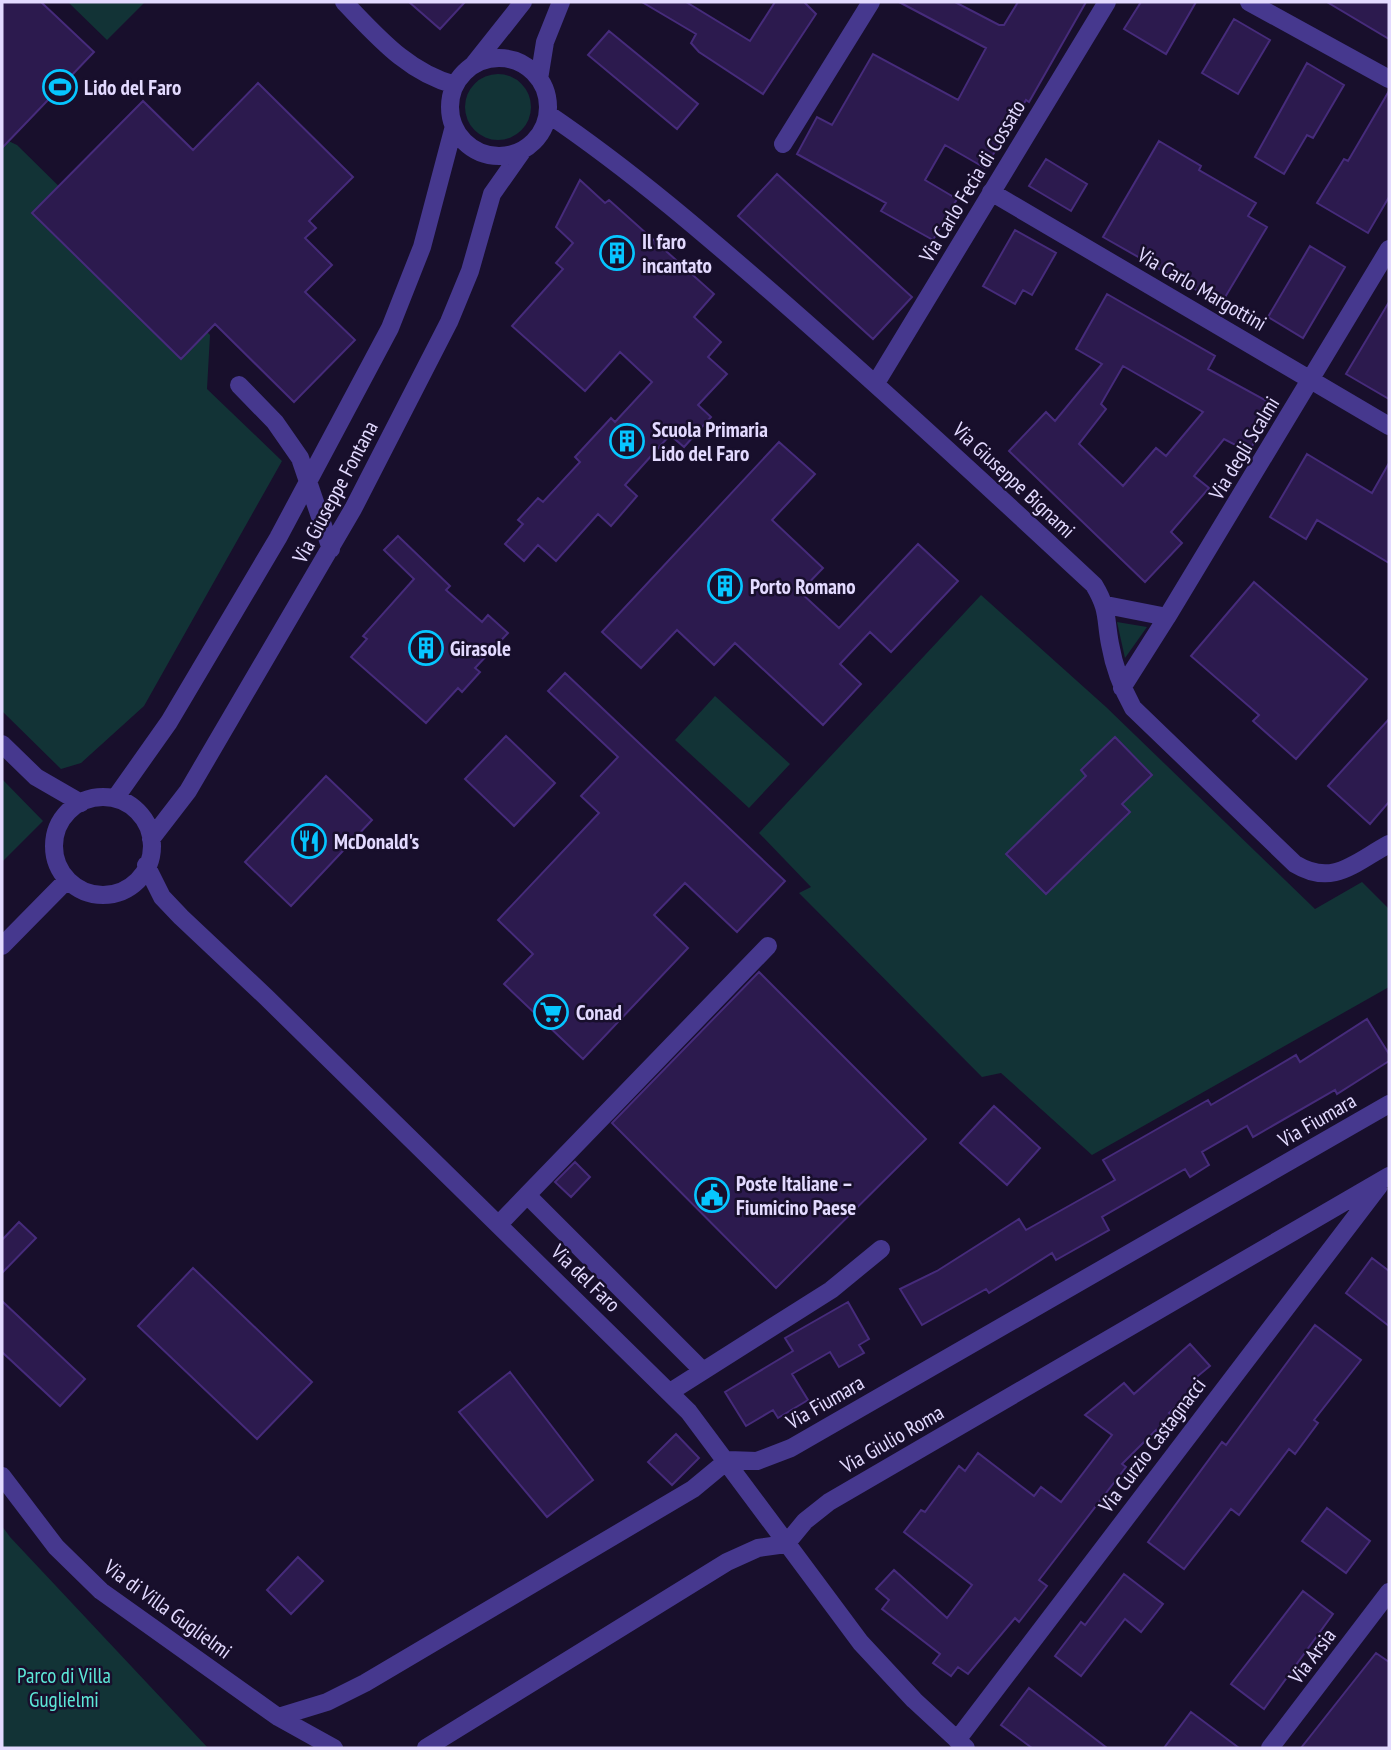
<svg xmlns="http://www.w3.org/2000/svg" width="1391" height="1750" font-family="'PT Sans Narrow',sans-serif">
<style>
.green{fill:#123336}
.building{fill:#2c1a4e;stroke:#462b7b;stroke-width:2;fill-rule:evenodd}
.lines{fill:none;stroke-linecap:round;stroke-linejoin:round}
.minor{stroke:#46388e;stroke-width:18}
.labels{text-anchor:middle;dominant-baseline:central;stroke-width:5;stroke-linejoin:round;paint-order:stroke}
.poi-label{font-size:21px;font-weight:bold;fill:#e3daff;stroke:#180f2c;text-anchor:start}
.street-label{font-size:21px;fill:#e3daff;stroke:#180f2c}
.park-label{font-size:21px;fill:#5de8d8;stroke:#180f2c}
</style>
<rect width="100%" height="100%" fill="#180f2c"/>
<path class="green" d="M 68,2 L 145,2 L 107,40 Z
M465 107a33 33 0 1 1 66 0a33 33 0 1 1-66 0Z
M 2,138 L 17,145 L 210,335 L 207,389 L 282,461 L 144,706 L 81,763 L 61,769 L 2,711 Z
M 981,595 L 1106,707 L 1315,909 L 1362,882 L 1389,909 L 1389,987 L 1092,1155 L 1001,1073 L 982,1077 L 799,893 L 811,887 L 759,833 Z
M 1117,622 L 1147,627 L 1125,658 Z
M 715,696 L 790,764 L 749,808 L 675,740 Z
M 2,779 L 43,821 L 2,862 Z
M 2,1526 L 10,1537 L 208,1748 L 2,1748 Z"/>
<path class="building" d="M 2,2 L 41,2 L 94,52 L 2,148 Z
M 409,2 L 465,2 L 440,29 Z
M 642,2 L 686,2 L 750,41 L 775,2 L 804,2 L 816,14 L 763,94 L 699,52 L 691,43 L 696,34 Z
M 899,2 L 955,2 L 999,25 L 1004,25 L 1018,2 L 1086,2 L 1029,102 L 1026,100 L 985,168 L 945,145 L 925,180 L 957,199 L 933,240 L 881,211 L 886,203 L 797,154 L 817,117 L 832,125 L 873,54 L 958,100 L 986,48 Z
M 1141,2 L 1196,2 L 1166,54 L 1124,29 Z
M 1327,2 L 1389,2 L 1389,39 Z
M 1234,19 L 1270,40 L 1238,94 L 1202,73 Z
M 609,31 L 698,104 L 677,129 L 588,55 Z
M 1307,63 L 1344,85 L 1313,138 L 1307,135 L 1284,174 L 1255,157 Z
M 258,83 L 353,177 L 309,221 L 316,228 L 305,238 L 332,265 L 305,292 L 355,340 L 294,402 L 215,324 L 181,359 L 32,213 L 143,101 L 193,150 Z
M 1389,91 L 1389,197 L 1368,233 L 1317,203 L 1344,159 L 1348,161 Z
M 1159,141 L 1201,166 L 1199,170 L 1256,203 L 1248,216 L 1267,227 L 1221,304 L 1103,237 Z
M 1046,159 L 1087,184 L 1071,211 L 1029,186 Z
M 777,174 L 912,297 L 873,339 L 738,216 Z
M 580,180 L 605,203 L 609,200 L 714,294 L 694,317 L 721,342 L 708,357 L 727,374 L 698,405 L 711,417 L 684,447 L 670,435 L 625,485 L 637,496 L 611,526 L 598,514 L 556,561 L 538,545 L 524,561 L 505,544 L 523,524 L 518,520 L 538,498 L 543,502 L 580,462 L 575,457 L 611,418 L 615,422 L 652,382 L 620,352 L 585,391 L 512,326 L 563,269 L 556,263 L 573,243 L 556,227 Z
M 1015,230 L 1056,253 L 1032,295 L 1023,290 L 1015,304 L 983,286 Z
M 1310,246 L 1345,267 L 1303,338 L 1268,317 Z
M 1107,294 L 1215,356 L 1208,369 L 1274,405 L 1249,452 L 1224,439 L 1194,476 L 1209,488 L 1171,532 L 1182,543 L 1145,582 L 1009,451 L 1046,412 L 1055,421 L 1102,364 L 1076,349 ZM 1123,366 L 1203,412 L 1166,456 L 1156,448 L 1123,486 L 1079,444 L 1106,409 L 1101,404 Z
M 1389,302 L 1389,399 L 1346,374 Z
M 779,442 L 815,474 L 772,520 L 823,568 L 800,592 L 839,628 L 918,544 L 958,581 L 891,652 L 870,632 L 840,664 L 861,684 L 823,725 L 735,643 L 714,665 L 677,630 L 641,668 L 602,632 Z
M 1307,454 L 1372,493 L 1389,463 L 1389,563 L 1317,520 L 1306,539 L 1270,517 Z
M 398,536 L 450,586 L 446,590 L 482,622 L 488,615 L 508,633 L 475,668 L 480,672 L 462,692 L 458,688 L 426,723 L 351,657 L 367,639 L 363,636 L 414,579 L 384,550 Z
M 1254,582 L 1367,679 L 1296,759 L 1253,721 L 1259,715 L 1191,656 Z
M 565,673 L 785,881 L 737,932 L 685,883 L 654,915 L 688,948 L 583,1059 L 504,984 L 533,954 L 498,920 L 599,813 L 581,796 L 618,757 L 548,691 Z
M 1389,719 L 1389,802 L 1370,824 L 1328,786 Z
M 506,736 L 555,783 L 514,826 L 465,779 Z
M 1115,737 L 1152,775 L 1122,804 L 1130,812 L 1046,894 L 1006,854 L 1086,776 L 1081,770 Z
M 326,776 L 372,820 L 291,906 L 245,862 Z
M 759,972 L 926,1139 L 776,1288 L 612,1123 Z
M 1367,1019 L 1389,1054 L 1389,1061 L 1337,1094 L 1335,1090 L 1253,1137 L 1247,1126 L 1202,1152 L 1209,1165 L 1190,1177 L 1185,1169 L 1102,1217 L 1109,1230 L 1056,1260 L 1052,1253 L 989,1293 L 986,1289 L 922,1325 L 900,1289 L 937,1271 L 1019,1219 L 1026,1230 L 1115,1180 L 1103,1160 L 1208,1100 L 1211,1105 L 1296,1055 L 1300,1062 Z
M 994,1106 L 1040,1148 L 1007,1185 L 960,1143 Z
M 575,1162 L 590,1177 L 571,1197 L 555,1182 Z
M 19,1222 L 36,1238 L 2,1273 L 2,1240 Z
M 1372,1258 L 1389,1271 L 1389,1326 L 1346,1293 Z
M 193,1268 L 312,1382 L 257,1439 L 138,1326 Z
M 2,1301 L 85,1379 L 60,1406 L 2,1352 Z
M 848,1302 L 869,1339 L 859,1345 L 864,1353 L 839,1367 L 830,1352 L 792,1374 L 808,1400 L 778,1418 L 773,1410 L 746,1426 L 725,1392 L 793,1351 L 785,1338 Z
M 1315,1325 L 1361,1360 L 1314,1420 L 1318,1423 L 1295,1454 L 1289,1449 L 1239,1515 L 1231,1509 L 1184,1569 L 1148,1542 L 1222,1442 L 1226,1445 Z
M 1190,1344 L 1210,1366 L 1193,1380 L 1198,1385 L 1169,1413 L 1177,1420 L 1160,1435 L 1156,1430 L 1122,1464 L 1126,1467 L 1039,1580 L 1047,1586 L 1019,1622 L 1015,1618 L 968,1674 L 958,1667 L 951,1676 L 933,1663 L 940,1654 L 882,1609 L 889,1600 L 876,1589 L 894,1570 L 947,1618 L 972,1585 L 904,1532 L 921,1510 L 925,1512 L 959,1466 L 965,1471 L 978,1453 L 1034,1496 L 1041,1487 L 1061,1502 L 1112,1435 L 1085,1415 L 1124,1383 L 1134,1394 Z
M 510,1372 L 593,1480 L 547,1517 L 459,1412 Z
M 676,1434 L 699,1458 L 672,1485 L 648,1462 Z
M 1327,1508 L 1370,1541 L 1346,1573 L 1302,1541 Z
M 298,1557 L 323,1581 L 291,1614 L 267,1590 Z
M 1124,1574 L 1163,1604 L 1141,1632 L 1125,1619 L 1081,1676 L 1055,1656 L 1081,1622 L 1085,1625 Z
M 1303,1591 L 1333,1614 L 1264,1709 L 1231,1684 Z
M 1376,1653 L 1389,1662 L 1389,1748 L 1301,1748 Z
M 1029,1688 L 1107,1748 L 1032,1748 L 1001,1725 Z
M 1191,1712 L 1239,1748 L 1164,1748 Z"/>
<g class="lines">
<path class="minor" d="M 344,2 C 377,36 407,72 455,85
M 1249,2 L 1389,79
M450 107a49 49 0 1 1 98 0a49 49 0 1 1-98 0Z
M 473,65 L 523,2
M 539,79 L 545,42 L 561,2
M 548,114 C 632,171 707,236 784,303 C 889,395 992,490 1094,585 C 1109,610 1105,618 1110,644 C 1114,667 1122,688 1133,708 L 1295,864 C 1333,887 1354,863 1389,844
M 783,144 L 871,2
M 991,192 L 1389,426
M 876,383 L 1107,2
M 239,385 L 275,422 L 300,458 L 331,549
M 1106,605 L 1167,617 L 1389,249
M 1122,688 L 1167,617
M 2,744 L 36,777 L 81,803
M 116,797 L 169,722 L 278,538 L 390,328 L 422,247 L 454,126
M54 846a49 49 0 1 1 98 0a49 49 0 1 1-98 0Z
M 151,839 L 188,791 L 353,509 L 449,322 L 470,271 L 492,194 L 523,150
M 146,865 L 162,897 L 181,917 L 266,997 L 689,1412 L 861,1643 L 914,1700 L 966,1748
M 2,946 L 67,880
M 527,1195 L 768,946
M 499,1224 L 527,1195 L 703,1371
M 670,1392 L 831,1290 L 881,1249
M 728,1460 L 757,1461 L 791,1448 L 1389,1104
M 2,1476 L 56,1547 L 101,1591 L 278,1717 L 334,1748
M 278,1717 L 327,1702 L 365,1683 L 693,1489 L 728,1460
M 957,1740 L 1379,1186
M 426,1748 L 727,1562 L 758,1548 L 786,1544 L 805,1521 L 829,1502 L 1389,1176
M 1270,1748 L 1389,1592"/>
</g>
<defs>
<g id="stadium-ring" transform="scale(1.75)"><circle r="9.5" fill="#180f2c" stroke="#06c5ff" stroke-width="1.5"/><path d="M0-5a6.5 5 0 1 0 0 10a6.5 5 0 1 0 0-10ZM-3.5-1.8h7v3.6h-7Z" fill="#06c5ff"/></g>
<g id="building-ring" transform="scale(1.75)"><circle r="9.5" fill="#180f2c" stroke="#06c5ff" stroke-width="1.5"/><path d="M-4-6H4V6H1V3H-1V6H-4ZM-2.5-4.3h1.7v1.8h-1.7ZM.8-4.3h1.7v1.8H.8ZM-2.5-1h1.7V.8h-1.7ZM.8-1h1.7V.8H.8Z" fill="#06c5ff"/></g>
<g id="restaurant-ring" transform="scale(1.75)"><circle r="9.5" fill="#180f2c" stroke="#06c5ff" stroke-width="1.5"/><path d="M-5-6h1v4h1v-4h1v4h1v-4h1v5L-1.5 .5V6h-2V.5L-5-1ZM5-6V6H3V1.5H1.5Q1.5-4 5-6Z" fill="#06c5ff"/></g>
<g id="supermarket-ring" transform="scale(1.75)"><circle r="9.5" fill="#180f2c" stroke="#06c5ff" stroke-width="1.5"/><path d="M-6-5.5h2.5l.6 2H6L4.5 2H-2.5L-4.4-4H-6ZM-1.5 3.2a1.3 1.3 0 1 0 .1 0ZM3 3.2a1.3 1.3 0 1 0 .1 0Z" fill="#06c5ff"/></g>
<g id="civic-ring" transform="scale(1.75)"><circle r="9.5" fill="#180f2c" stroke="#06c5ff" stroke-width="1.5"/><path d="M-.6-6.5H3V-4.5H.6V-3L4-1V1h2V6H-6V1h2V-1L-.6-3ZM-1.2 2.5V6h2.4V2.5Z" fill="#06c5ff"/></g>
</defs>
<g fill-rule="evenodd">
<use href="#stadium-ring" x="60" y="87"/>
<use href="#building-ring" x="617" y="253"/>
<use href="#building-ring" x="627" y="441"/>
<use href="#building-ring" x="725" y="586"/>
<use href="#building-ring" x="426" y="648"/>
<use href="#restaurant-ring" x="309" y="841"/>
<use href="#supermarket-ring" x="551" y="1012"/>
<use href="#civic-ring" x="712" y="1195"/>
</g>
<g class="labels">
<g class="poi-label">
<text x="84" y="87">Lido del Faro</text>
<text x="642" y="241">Il faro<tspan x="642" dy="24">incantato</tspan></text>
<text x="652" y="429">Scuola Primaria<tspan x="652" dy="24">Lido del Faro</tspan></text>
<text x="750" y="586">Porto Romano</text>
<text x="450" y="648">Girasole</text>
<text x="334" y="841">McDonald's</text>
<text x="576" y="1012">Conad</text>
<text x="736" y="1183">Poste Italiane –<tspan x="736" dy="24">Fiumicino Paese</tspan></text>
</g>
<g class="street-label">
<text transform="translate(972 181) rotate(-59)">Via Carlo Fecia di Cossato</text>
<text transform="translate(1202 289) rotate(30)">Via Carlo Margottini</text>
<text transform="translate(1244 448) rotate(-59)">Via degli Scalmi</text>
<text transform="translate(1014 480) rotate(43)">Via Giuseppe Bignami</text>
<text transform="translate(335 492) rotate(-62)">Via Giuseppe Fontana</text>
<text transform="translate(1317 1120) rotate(-30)">Via Fiumara</text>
<text transform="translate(586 1278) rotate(44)">Via del Faro</text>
<text transform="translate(825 1402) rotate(-30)">Via Fiumara</text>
<text transform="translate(892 1439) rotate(-30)">Via Giulio Roma</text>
<text transform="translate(1152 1445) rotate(-53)">Via Curzio Castagnacci</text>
<text transform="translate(168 1609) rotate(36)">Via di Villa Guglielmi</text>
<text transform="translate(1312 1656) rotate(-53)">Via Arsia</text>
</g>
<g class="park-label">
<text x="64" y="1675">Parco di Villa<tspan x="64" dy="24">Guglielmi</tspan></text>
</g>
</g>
<rect width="1391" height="1750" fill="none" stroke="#e3daff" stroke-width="7"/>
</svg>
